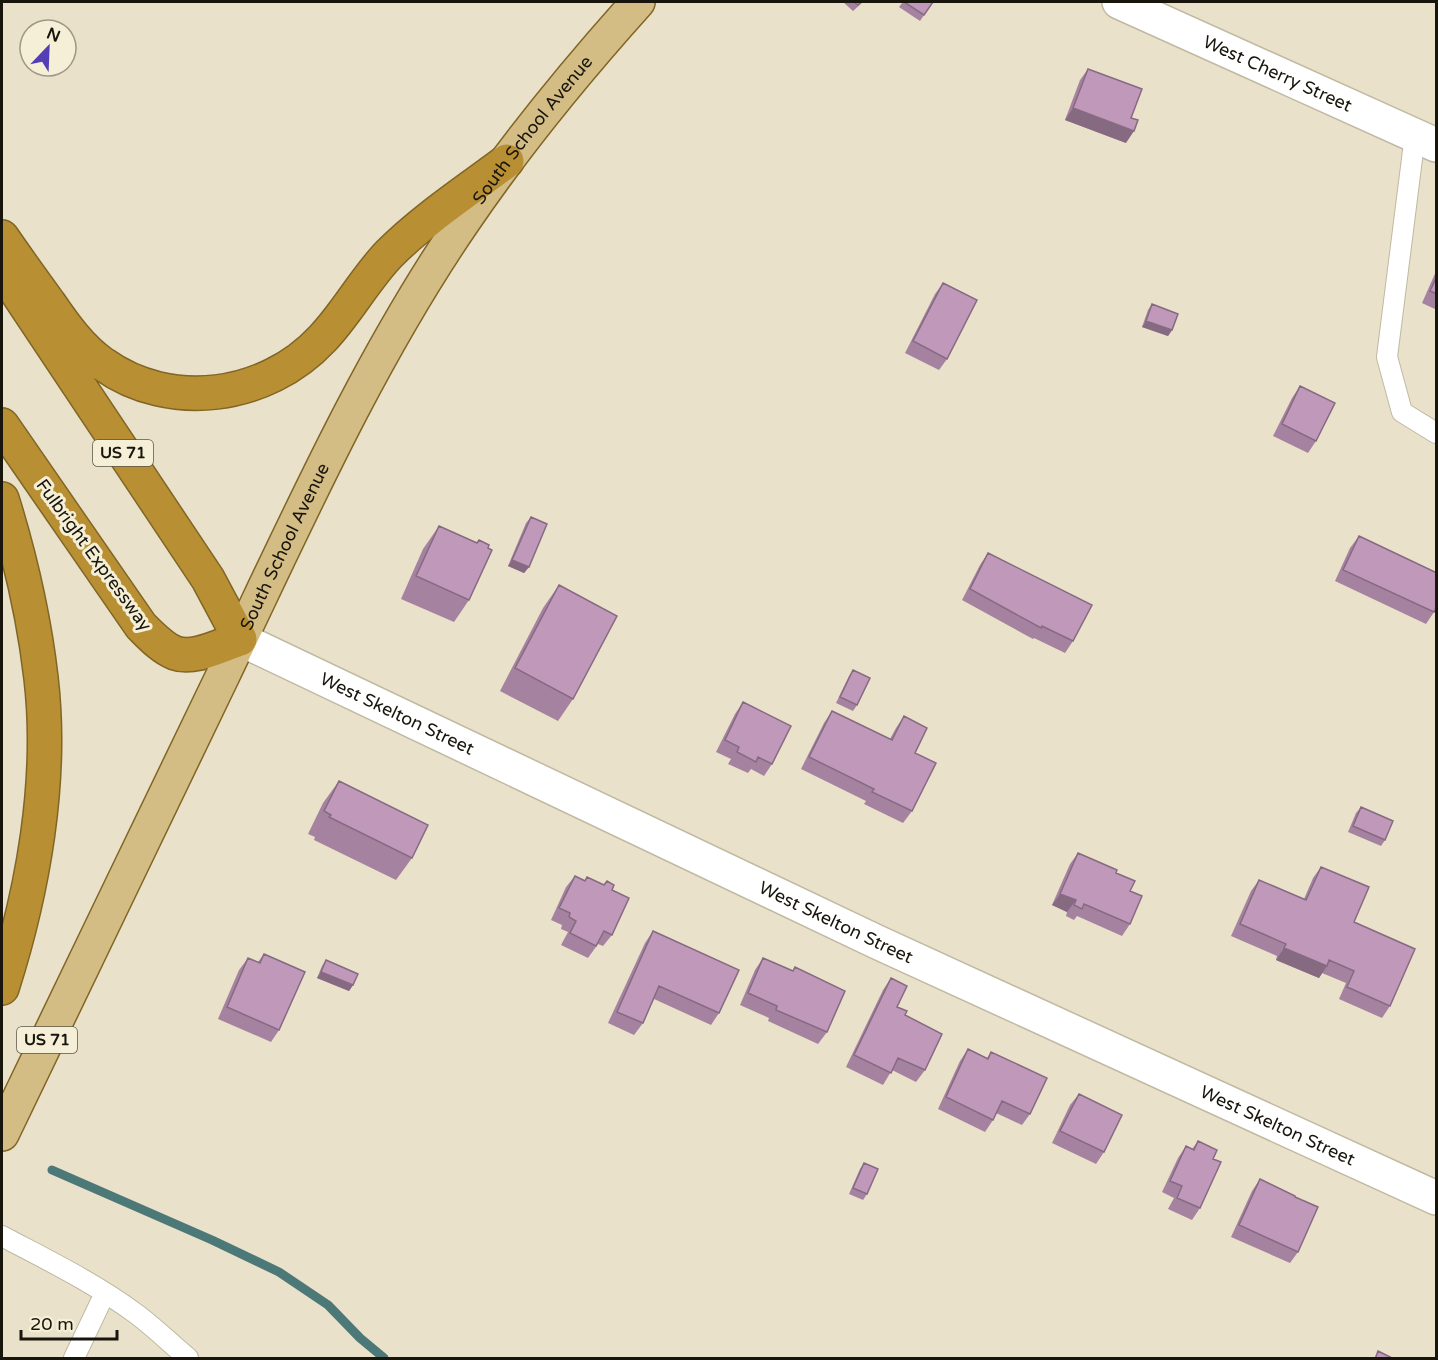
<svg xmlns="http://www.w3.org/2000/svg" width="1438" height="1360" font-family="'Varela Round',sans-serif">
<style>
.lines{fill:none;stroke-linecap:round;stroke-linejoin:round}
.stream{stroke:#4c7878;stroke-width:9}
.service-casing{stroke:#c0b9a2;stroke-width:22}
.minor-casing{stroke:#c0b9a2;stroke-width:36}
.primary-casing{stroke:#806525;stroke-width:36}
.motorway-casing{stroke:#806525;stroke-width:36}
.service{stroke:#fff;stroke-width:20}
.minor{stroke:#fff;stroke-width:33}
.primary{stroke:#d4bc85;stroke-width:33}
.motorway{stroke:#b89033;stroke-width:33}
.wall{fill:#a583a0}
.shaded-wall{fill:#866a82}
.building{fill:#c098ba;stroke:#866a82;stroke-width:1.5}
.labels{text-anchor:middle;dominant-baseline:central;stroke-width:6;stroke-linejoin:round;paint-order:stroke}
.shield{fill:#f6efd7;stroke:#5a5649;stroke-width:1.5}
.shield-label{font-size:16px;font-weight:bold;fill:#17150c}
.street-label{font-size:18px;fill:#17150c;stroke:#f6efd7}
</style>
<rect width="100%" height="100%" fill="#e9e1ca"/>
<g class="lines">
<path class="stream" d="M 52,1170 L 212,1240 L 279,1272 L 328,1305 L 360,1338 L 384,1358"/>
<g class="service-casing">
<path id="service" d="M 1415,135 L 1387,357 L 1402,412 L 1436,433
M 2,1236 C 47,1260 93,1282 135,1313 C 153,1326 170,1343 188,1358
M 74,1358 L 105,1293"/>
</g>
<g class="minor-casing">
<g id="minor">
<path id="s1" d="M 1119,2 L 1436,145"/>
<path id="s2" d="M 240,639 L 877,942 L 1436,1198"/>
</g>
</g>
<g class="primary-casing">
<g id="primary">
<path id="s3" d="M 2,1134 C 76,980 150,827 224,673 C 297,521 367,362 463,222 C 516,144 576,71 638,2"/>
</g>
</g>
<g class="motorway-casing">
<path id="motorway" d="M 2,237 C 17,259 33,281 49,303 C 64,325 81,349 103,364 C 170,412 266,399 322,339 C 347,313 364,280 389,254 C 424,219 467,191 507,161
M 2,270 L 208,579 L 240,639 C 221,645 194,660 175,653 C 162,648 150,635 141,626 L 2,425
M 2,499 C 20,557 34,617 41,678 C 53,780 33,891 2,988"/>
</g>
<use href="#service" class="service"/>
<use href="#minor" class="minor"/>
<use href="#primary" class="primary"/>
<use href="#motorway" class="motorway"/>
</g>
<path class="wall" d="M 843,2 L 863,2 L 853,11 Z
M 903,2 L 933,2 L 920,21 L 899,7 Z
M 1088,69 L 1126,143 L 1065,120 L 1080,80 Z
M 1437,269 L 1437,310 L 1422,303 Z
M 943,283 L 947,359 L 939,370 L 905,353 L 935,294 Z
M 1152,304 L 1172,330 L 1168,336 L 1142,327 L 1148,310 Z
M 1300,386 L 1316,441 L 1308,453 L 1273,436 L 1292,398 Z
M 531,517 L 529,567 L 524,573 L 508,566 L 526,523 Z
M 439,526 L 469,600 L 454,622 L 401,599 L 423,549 Z
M 1359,536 L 1434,612 L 1426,624 L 1335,581 L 1350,548 Z
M 988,553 L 1073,641 L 1065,653 L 1034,638 L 1033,639 L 962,600 L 980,565 Z
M 559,585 L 573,699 L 558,721 L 500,691 L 543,608 Z
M 853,670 L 857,705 L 853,711 L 836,703 L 849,676 Z
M 743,702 L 772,764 L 764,776 L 751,769 L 748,773 L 728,764 L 731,759 L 716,752 L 735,714 Z
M 832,711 L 890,739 L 896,728 L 904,716 L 915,753 L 912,811 L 903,823 L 864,804 L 866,801 L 801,769 L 824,723 Z
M 339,781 L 412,858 L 396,880 L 314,840 L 315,837 L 308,834 L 323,803 Z
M 1361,807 L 1385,840 L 1381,846 L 1348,832 L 1356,813 Z
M 1078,853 L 1116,873 L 1130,891 L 1130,924 L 1122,936 L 1077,916 L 1074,920 L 1066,916 L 1067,912 L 1052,905 L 1070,864 Z
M 1321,867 L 1354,922 L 1390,1006 L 1382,1018 L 1339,999 L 1346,983 L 1322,973 L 1319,978 L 1276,960 L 1277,956 L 1231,936 L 1251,891 L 1259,880 L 1304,899 L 1313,878 Z
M 575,876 L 585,880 L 604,885 L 607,881 L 612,890 L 612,935 L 603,946 L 598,944 L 588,958 L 561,945 L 568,932 L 561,929 L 562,925 L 551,920 L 566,887 Z
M 653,931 L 719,1013 L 711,1025 L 654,999 L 643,1023 L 634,1035 L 608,1023 L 645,943 Z
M 264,954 L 279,1030 L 271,1042 L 218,1019 L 239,970 L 248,958 L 258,962 Z
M 763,958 L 793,971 L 795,967 L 827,1032 L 818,1044 L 768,1021 L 769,1018 L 740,1005 L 755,970 Z
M 326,960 L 353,985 L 349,991 L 317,978 L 322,966 Z
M 891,978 L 897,1007 L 905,1015 L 925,1070 L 916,1082 L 892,1070 L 883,1085 L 846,1067 L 883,990 Z
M 968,1049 L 987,1058 L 991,1052 L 1030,1114 L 1022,1125 L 996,1113 L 993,1120 L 985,1132 L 938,1109 L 960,1061 Z
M 1079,1094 L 1104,1152 L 1096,1164 L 1052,1143 L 1070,1105 Z
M 1198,1141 L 1213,1159 L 1200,1208 L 1192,1220 L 1168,1209 L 1174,1198 L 1162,1192 L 1178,1158 L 1186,1146 L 1192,1149 Z
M 864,1163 L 867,1194 L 863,1200 L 849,1194 L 860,1169 Z
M 1260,1179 L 1295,1197 L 1298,1252 L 1290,1263 L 1231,1237 L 1252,1191 Z"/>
<path class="shaded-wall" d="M 1073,108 L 1134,131 L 1126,143 L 1065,120 Z
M 1146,321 L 1172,330 L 1168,336 L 1142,327 Z
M 512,560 L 529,567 L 524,573 L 508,566 Z
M 1060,894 L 1076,900 L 1067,912 L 1052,905 Z
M 1284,948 L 1327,966 L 1319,978 L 1276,960 Z
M 321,972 L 353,985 L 349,991 L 317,978 Z"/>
<path class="building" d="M 854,2 L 861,2 L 858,5 Z
M 904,2 L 933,2 L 924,15 Z
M 1088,69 L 1142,89 L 1131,118 L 1138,120 L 1134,131 L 1073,108 Z
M 1437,276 L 1437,294 L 1430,291 Z
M 943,283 L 977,300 L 947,359 L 913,341 Z
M 1152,304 L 1178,314 L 1172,330 L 1146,321 Z
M 1300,386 L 1335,403 L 1316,441 L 1282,424 Z
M 531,517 L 547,524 L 529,567 L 512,560 Z
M 439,526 L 477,543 L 479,540 L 489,545 L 488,548 L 492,550 L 469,600 L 416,576 Z
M 1359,536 L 1437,573 L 1437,607 L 1434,612 L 1343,570 Z
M 988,553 L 1092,605 L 1073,641 L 1042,626 L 1041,628 L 970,589 Z
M 559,585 L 617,616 L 573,699 L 515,668 Z
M 853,670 L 870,678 L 857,705 L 840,697 Z
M 743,702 L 791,726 L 772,764 L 758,757 L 756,762 L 737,752 L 739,747 L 725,740 Z
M 832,711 L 892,740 L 904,716 L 927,728 L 915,753 L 936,763 L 912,811 L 872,792 L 874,789 L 809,757 Z
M 339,781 L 428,825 L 412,858 L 329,817 L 331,815 L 324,811 Z
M 1361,807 L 1393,821 L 1385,840 L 1353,826 Z
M 1078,853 L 1117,870 L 1116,873 L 1135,881 L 1130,891 L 1142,896 L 1130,924 L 1084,904 L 1082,909 L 1074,905 L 1076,900 L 1060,894 Z
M 1321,867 L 1369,887 L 1354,922 L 1415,949 L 1390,1006 L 1347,987 L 1354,971 L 1329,960 L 1327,966 L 1284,948 L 1286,944 L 1240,924 L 1259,880 L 1306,900 Z
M 575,876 L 585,881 L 587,877 L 604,885 L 607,881 L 614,885 L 612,890 L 629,898 L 612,935 L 604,931 L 596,946 L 570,933 L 576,921 L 569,917 L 570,913 L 559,908 Z
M 653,931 L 739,970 L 719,1013 L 659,986 L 643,1023 L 617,1012 Z
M 264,954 L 305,972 L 279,1030 L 227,1007 L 248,958 L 260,963 Z
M 763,958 L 793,971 L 795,967 L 845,991 L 827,1032 L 776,1010 L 777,1006 L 748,993 Z
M 326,960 L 358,974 L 353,985 L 321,972 Z
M 891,978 L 907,986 L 897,1007 L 907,1011 L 905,1015 L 942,1034 L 925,1070 L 898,1058 L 891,1073 L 854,1055 Z
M 968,1049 L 988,1059 L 991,1052 L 1047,1078 L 1030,1114 L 1002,1101 L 993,1120 L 946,1097 Z
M 1079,1094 L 1122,1115 L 1104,1152 L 1060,1131 Z
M 1198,1141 L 1217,1150 L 1213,1159 L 1221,1162 L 1200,1208 L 1177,1198 L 1182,1186 L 1170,1181 L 1186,1146 L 1194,1150 Z
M 864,1163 L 878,1169 L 867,1194 L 853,1188 Z
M 1260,1179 L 1295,1196 L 1295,1197 L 1318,1207 L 1298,1252 L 1239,1225 Z
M 1378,1351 L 1394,1359 L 1375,1359 Z"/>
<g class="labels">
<g class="shield">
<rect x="93" y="440" width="60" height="26" rx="4.5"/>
<rect x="17" y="1027" width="60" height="26" rx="4.5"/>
</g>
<g class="shield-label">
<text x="123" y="453">US 71</text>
<text x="47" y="1040">US 71</text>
</g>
<g class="street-label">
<text stroke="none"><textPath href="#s1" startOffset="174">West Cherry Street</textPath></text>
<text stroke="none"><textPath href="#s3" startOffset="1138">South School Avenue</textPath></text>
<text stroke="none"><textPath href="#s3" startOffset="652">South School Avenue</textPath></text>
<text transform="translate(94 555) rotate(54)">Fulbright Expressway</text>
<text stroke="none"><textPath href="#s2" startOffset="174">West Skelton Street</textPath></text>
<text stroke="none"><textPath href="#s2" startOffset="660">West Skelton Street</textPath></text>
<text stroke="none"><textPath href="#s2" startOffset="1146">West Skelton Street</textPath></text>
</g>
</g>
<rect width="1438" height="1360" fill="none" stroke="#17150c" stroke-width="6"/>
<g transform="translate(48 48) rotate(23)"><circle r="28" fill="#f6efd7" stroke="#9d9886" stroke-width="1.5"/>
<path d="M0-4.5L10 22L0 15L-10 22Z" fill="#533eb6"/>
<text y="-9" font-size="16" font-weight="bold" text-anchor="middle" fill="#17150c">N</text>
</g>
<path d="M21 1330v9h96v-9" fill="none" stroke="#17150c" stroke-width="3"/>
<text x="30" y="1330" font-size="18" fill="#17150c" stroke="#f6efd7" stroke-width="4.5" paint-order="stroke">20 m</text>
</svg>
